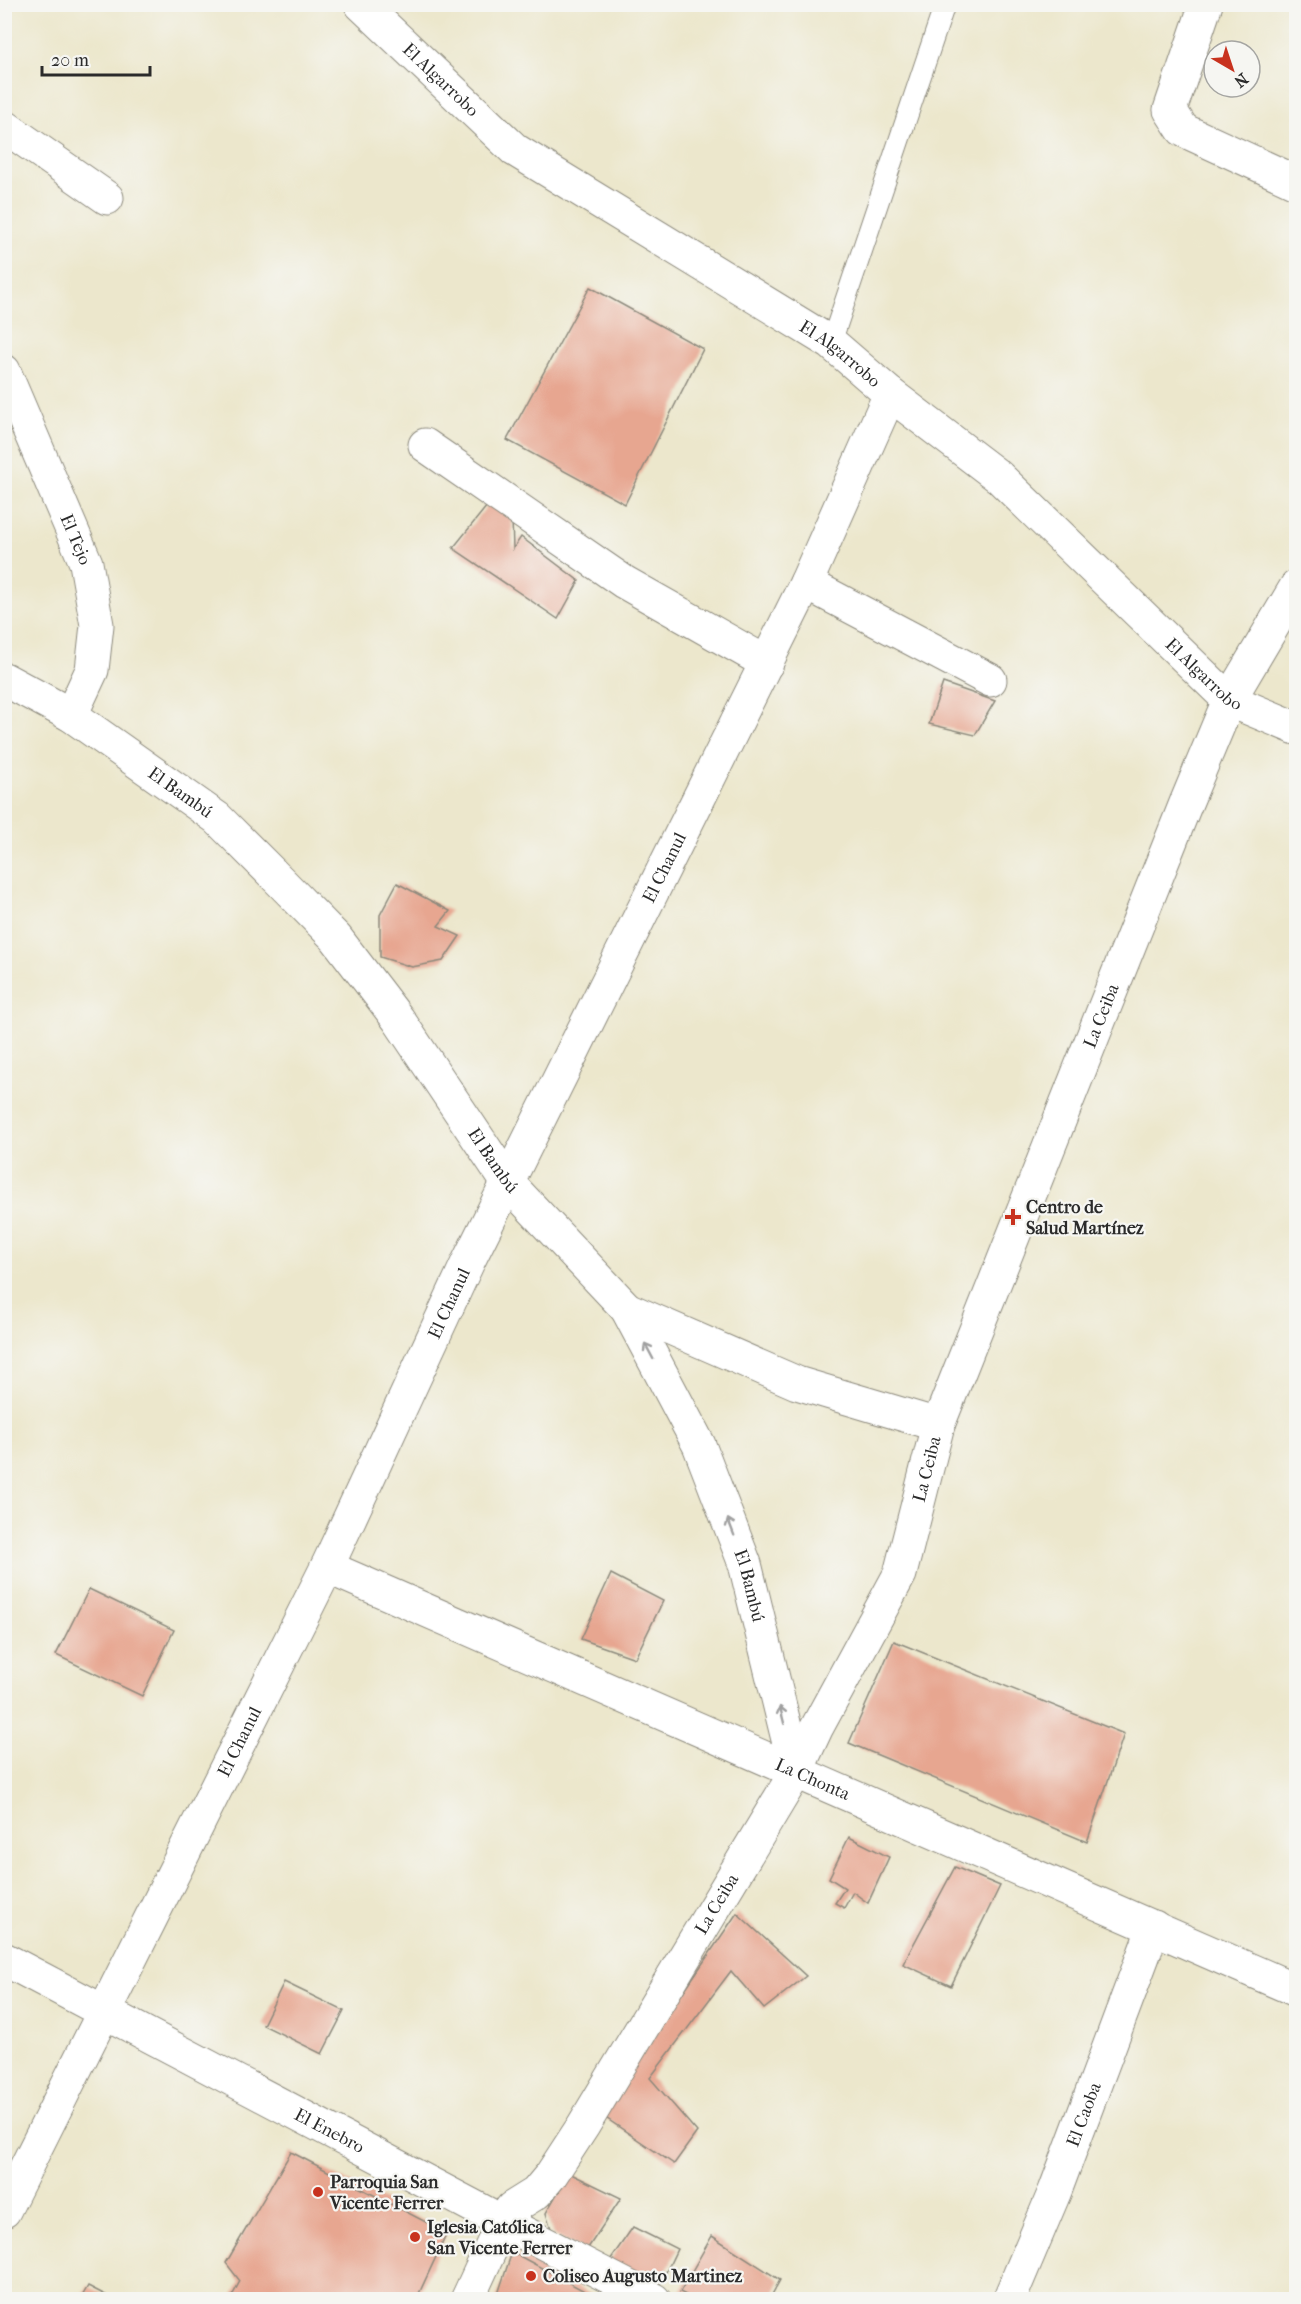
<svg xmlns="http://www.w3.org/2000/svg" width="1301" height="2304" font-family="'IM FELL French Canon',serif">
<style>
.building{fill:#e7a690}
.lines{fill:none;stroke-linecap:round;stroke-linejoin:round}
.lane-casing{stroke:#8c897c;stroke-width:22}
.street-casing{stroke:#8c897c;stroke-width:35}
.lane{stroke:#fff;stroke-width:20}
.street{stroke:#fff;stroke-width:33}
.oneway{stroke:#a0a0a0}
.poi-dot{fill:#c8321e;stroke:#f6f6f2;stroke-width:2}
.labels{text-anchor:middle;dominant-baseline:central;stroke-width:4.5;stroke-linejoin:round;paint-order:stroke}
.street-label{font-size:18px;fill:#2b2b2b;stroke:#f6f6f2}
.poi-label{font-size:18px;font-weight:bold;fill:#2b2b2b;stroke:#f6f6f2;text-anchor:start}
</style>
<rect width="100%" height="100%" fill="#f6f6f2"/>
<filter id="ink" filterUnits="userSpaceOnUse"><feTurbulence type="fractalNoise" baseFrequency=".0167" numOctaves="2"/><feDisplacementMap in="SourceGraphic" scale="12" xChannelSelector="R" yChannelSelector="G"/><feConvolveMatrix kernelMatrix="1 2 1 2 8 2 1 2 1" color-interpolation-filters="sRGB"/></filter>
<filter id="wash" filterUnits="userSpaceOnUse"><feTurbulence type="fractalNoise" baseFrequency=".008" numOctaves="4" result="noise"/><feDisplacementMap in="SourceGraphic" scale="24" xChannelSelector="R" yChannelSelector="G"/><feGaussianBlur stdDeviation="1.35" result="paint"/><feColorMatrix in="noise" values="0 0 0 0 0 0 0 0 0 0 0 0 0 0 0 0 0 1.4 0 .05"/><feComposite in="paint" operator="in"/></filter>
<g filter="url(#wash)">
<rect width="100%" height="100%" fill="#ece7cc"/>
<g id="blocks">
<path class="building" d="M 590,287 L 703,349 L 625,504 L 507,440 Z
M 491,501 L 512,519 L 513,549 L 521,537 L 579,581 L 558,619 L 453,548 Z
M 943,683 L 995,701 L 975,735 L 929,724 Z
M 397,883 L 450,911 L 438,926 L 460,936 L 443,961 L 412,967 L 380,957 L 380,915 Z
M 611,1574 L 663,1601 L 635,1658 L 581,1639 Z
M 89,1589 L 174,1630 L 142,1696 L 56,1655 Z
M 894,1641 L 1124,1734 L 1087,1842 L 849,1743 Z
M 849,1837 L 889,1857 L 868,1903 L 853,1892 L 844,1908 L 835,1903 L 845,1888 L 829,1878 Z
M 955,1867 L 1000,1886 L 951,1986 L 903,1964 Z
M 737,1913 L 806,1976 L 764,2009 L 731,1971 L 650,2078 L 697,2132 L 674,2164 L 600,2114 Z
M 284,1982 L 344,2011 L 322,2054 L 263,2025 Z
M 291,2152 L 447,2233 L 416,2300 L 230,2300 L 240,2281 L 226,2263 Z
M 569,2173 L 621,2198 L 586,2251 L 553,2235 L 546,2213 Z
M 633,2227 L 677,2249 L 657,2291 L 608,2263 Z
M 712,2236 L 780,2280 L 769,2300 L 695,2300 L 680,2292 Z
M 512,2252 L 601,2300 L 496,2300 Z
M 88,2286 L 115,2300 L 80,2300 Z"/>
</g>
</g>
<g filter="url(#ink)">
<use href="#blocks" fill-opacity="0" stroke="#8c897c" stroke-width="1.5"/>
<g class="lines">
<g class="lane-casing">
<path id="lane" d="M 831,343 L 945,4"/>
</g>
<g class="street-casing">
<g id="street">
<path id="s1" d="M 361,4 L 515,150 L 831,343 L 890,394 L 999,477 L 1229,700 L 1296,728"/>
<path d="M 1206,4 L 1170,110 L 1183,130 L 1296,182"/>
<path d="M 4,126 L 107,198"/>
<path id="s2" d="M 4,371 L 86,563 L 97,625 L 92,670 L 71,715"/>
<path d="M 425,445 L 624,582 L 767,663"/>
<path d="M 806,583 L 990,680"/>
<path id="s3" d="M 4,679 L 71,715 L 217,818 L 279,880 L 336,938 L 398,1019 L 508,1183 L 627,1309 L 699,1445 L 745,1564 L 796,1772"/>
<path d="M 627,1309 L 797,1383 L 938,1425"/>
<path id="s4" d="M 327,1567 L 1296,1990"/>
<path id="s5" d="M 4,1959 L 503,2222 L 654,2300"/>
<path id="s6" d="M 4,2211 L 327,1567 L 468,1262 L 806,583 L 890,394"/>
<path id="s7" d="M 467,2300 L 503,2222 L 512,2208 L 536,2193 L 551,2175 L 583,2126 L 796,1772 L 816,1729 L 900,1574 L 938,1425 L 1186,803 L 1229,700 L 1296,587"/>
<path id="s8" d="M 1009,2300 L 1055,2191 L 1154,1927"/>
</g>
</g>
<use href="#lane" class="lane"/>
<use href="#street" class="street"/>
</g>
<defs><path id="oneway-shaft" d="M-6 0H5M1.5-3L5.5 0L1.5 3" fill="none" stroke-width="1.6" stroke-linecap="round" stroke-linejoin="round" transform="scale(1.5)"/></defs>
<g class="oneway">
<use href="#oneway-shaft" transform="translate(649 1351) rotate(-118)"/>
<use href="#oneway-shaft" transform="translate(731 1527) rotate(-111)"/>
<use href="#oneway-shaft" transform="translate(782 1715) rotate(-104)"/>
</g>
</g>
<g class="poi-dot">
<path d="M1010 1208h6v6h6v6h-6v6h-6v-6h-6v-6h6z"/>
<circle cx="318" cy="2192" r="6"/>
<circle cx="415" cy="2237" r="6"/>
<circle cx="531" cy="2276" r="6"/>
</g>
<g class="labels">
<g class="street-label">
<text stroke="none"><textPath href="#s1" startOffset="110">El Algarrobo</textPath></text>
<text stroke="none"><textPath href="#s1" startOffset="596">El Algarrobo</textPath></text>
<text stroke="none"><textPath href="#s2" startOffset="183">El Tejo</textPath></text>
<text stroke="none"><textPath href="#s1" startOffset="1082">El Algarrobo</textPath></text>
<text stroke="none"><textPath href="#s3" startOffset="210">El Bambú</textPath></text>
<text stroke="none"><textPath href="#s6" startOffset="1497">El Chanul</textPath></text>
<text stroke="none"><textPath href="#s7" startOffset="1444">La Ceiba</textPath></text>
<text stroke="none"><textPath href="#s3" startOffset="696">El Bambú</textPath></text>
<text stroke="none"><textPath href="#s6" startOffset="1011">El Chanul</textPath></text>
<text stroke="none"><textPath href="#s7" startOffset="958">La Ceiba</textPath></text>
<text stroke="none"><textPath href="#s3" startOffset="1200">El Bambú</textPath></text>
<text stroke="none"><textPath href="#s6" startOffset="525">El Chanul</textPath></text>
<text stroke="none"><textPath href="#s4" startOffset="530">La Chonta</textPath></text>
<text stroke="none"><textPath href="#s7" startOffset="472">La Ceiba</textPath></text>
<text stroke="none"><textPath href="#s8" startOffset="200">El Caoba</textPath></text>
<text stroke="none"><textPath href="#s5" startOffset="368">El Enebro</textPath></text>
</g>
<g class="poi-label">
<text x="1026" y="1207">Centro de<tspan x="1026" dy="21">Salud Martínez</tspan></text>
<text x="330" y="2182">Parroquia San<tspan x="330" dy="21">Vicente Ferrer</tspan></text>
<text x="427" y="2227">Iglesia Católica<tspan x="427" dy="21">San Vicente Ferrer</tspan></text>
<text x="543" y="2276">Coliseo Augusto Martinez</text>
</g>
</g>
<rect width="1301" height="2304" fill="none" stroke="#f6f6f2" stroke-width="24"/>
<g transform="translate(1232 69) rotate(141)"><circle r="28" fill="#f6f6f2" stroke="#a5a5a2" stroke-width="1.5"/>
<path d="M0-4.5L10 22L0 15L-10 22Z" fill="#c8321e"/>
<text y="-9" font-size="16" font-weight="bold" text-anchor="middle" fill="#2b2b2b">N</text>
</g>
<path d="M42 66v9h108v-9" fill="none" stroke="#2b2b2b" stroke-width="3"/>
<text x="51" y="66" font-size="18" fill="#2b2b2b" stroke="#f6f6f2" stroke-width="4.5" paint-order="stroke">20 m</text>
</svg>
